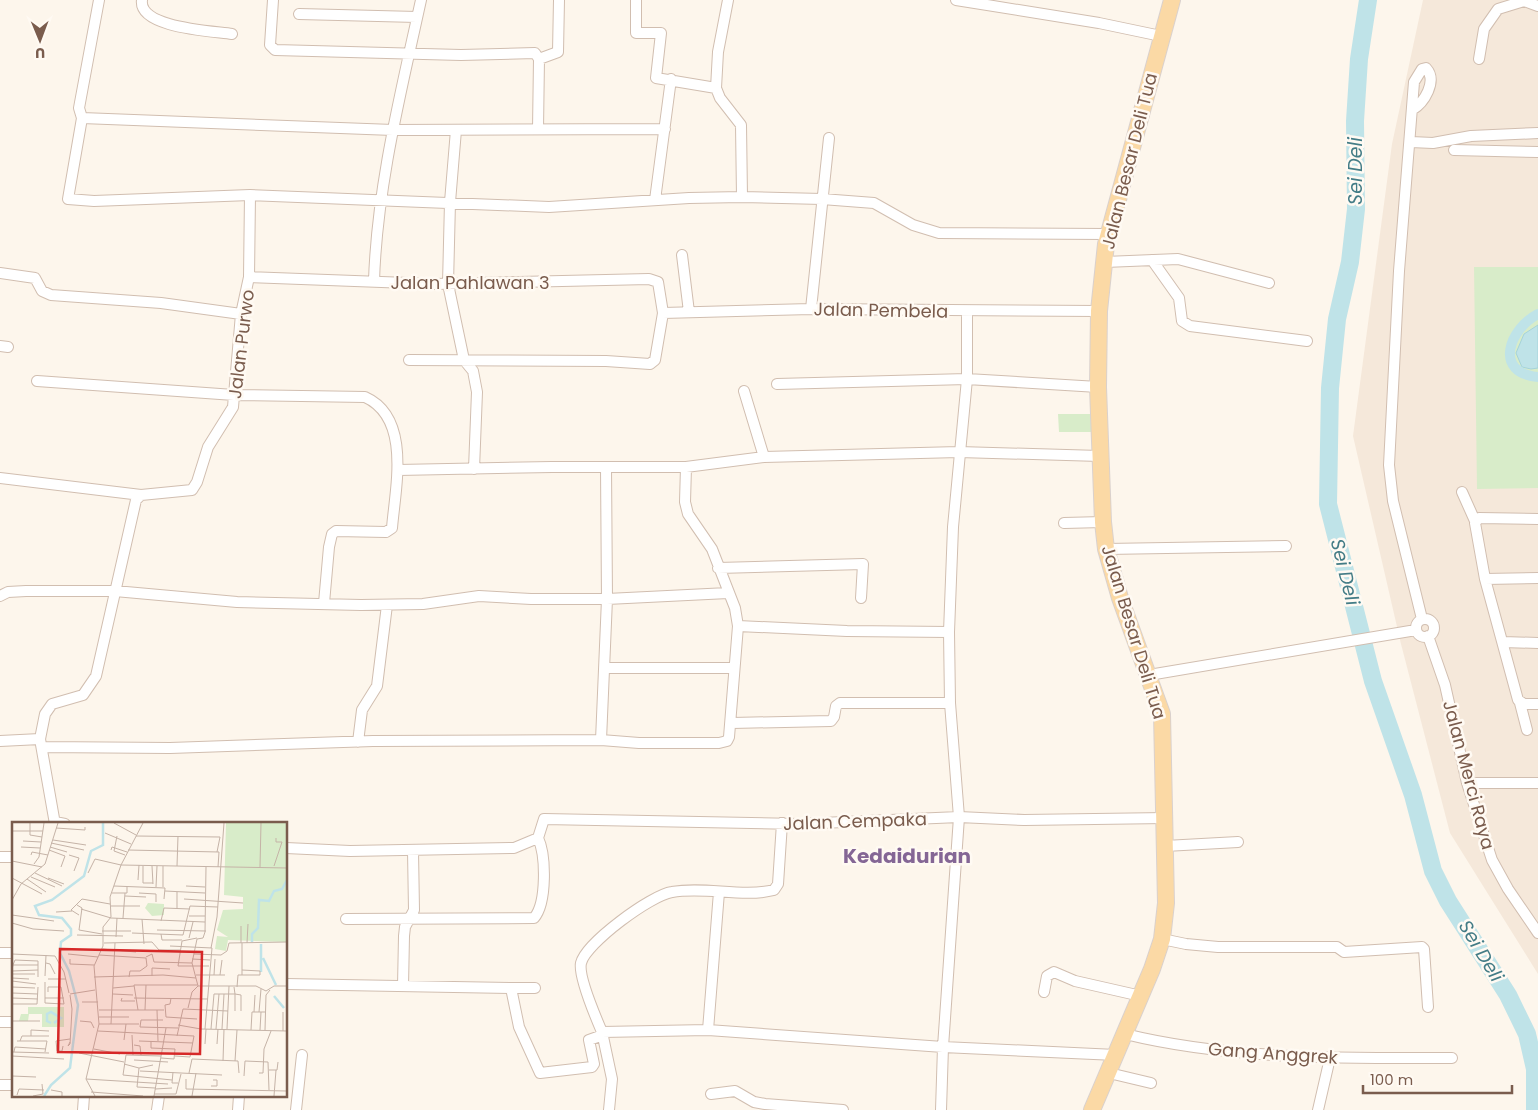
<svg xmlns="http://www.w3.org/2000/svg" width="1538" height="1110" font-family="Poppins,sans-serif">
<style>
.residential{fill:#f5e8da}
.green{fill:#d8ecc9}
.water{fill:#bfe3e8;stroke:#a5d3da}
.lines{fill:none;stroke-linecap:round;stroke-linejoin:round}
.canal{stroke:#bfe3e8;stroke-width:10}
.river{stroke:#bfe3e8;stroke-width:18}
.street-casing{stroke:#d1beb0;stroke-width:12}
.primary-casing{stroke:#dad1cd;stroke-width:18}
.street{stroke:#fff;stroke-width:10}
.primary{stroke:#fbd9a5;stroke-width:16}
.labels{text-anchor:middle;dominant-baseline:central;stroke-width:5;stroke-linejoin:round;paint-order:stroke}
.street-label{font-size:18px;fill:#7a5c4d;stroke:#fffaf3}
.water-label{font-size:19px;font-style:italic;fill:#437c86;stroke:#fffaf3}
.quarter-label{font-size:20px;font-weight:bold;fill:#846695;stroke:#fffaf3}
.inset-river{fill:none;stroke:#bfe3e8;stroke-width:2.5}
.inset-road{fill:none;stroke:#c5b3a7;stroke-width:1}
.view{fill:#d62828;fill-opacity:0.15;stroke:#d62828;stroke-width:2.5}
.inset-edge{fill:none;stroke:#7a5c4d;stroke-width:2.5}
</style>
<rect width="100%" height="100%" fill="#fdf6ec"/>
<path class="residential" d="M 1423,0 L 1538,0 L 1538,974 L 1450,833 L 1401,644 L 1353,436 L 1392,144 Z"/>
<path class="green" d="M 1474,267 L 1538,267 L 1538,488 L 1477,489 Z
M 1058,414 L 1091,414 L 1091,432 L 1059,432 Z"/>
<path class="water" d="M 1538,325 L 1538,368 L 1531,369 L 1522,367 L 1516,353 L 1524,334 Z"/>
<g class="lines">
<path class="canal" d="M 1538,314 C 1509,329 1493,373 1538,377"/>
<path class="river" d="M 1368,0 L 1359,59 L 1355,121 L 1356,209 L 1350,262 L 1337,319 L 1330,388 L 1328,504 L 1373,681 L 1413,795 L 1433,871 L 1448,901 L 1508,995 L 1527,1034 L 1535,1069 L 1535,1110"/>
<g class="street-casing">
<path id="street" d="M 99,0 L 79,108 L 82,118 L 68,199 L 94,201 L 250,195 L 549,207 L 689,198 L 742,197 L 822,199 L 874,203 L 913,225 L 939,233 L 1108,234
M 142,0 C 138,28 212,31 232,34
M 273,0 L 270,45 L 275,50 L 461,55 L 535,53 L 539,59 L 538,129
M 636,0 L 636,33 L 661,33 L 656,78 L 716,88
M 728,0 L 718,52 L 716,88 L 720,98 L 741,125 L 742,197
M 956,0 L 1099,23 L 1161,36
M 299,14 L 417,17
M 539,59 L 558,52 L 559,0
M 1479,59 L 1484,29 L 1498,9 L 1524,1 L 1538,6
M 1412,110 C 1424,103 1438,81 1426,68 L 1422,69 L 1414,82 L 1399,271 L 1389,465 L 1393,501 L 1422,619
M 82,118 L 393,130 L 665,129
M 456,130 L 450,202 L 448,284 L 464,360 L 473,371 L 477,392 L 474,469
M 1411,142 L 1433,143 L 1471,136 L 1538,133
M 1454,150 L 1538,152
M 655,200 L 671,79
M 682,255 L 689,312
M 1152,260 L 1179,298 L 1182,321 L 1190,326 L 1307,341
M 1105,262 L 1178,259 L 1269,283
M 0,273 L 35,278 L 42,291 L 51,295 L 161,303 L 241,314
M 249,277 L 435,284 L 649,279 L 658,282 L 663,313 L 655,360 L 650,364 L 606,361 L 409,360
M 374,281 C 377,186 401,92 421,0
M 811,309 L 829,138
M 663,313 L 811,309 L 1099,311
M 0,346 L 8,347
M 37,381 L 234,395 L 365,397 C 412,418 395,489 392,528 L 386,532 L 336,531 L 332,534 L 329,547 L 324,603
M 777,384 L 967,379 L 1098,387
M 744,391 L 764,457
M 398,470 L 552,467 L 686,467 L 764,457 L 959,452 L 1100,456
M 0,478 L 141,495 L 192,490 L 197,482 L 208,447 L 233,407 L 241,314 L 249,277 L 250,195
M 1462,492 L 1475,521
M 1538,519 L 1479,518 L 1475,523 L 1485,579 L 1518,700 L 1524,704 L 1538,704
M 1064,523 L 1103,522
M 1106,549 L 1286,546
M 718,568 L 863,564 L 861,598
M 1485,579 L 1538,578
M 0,596 L 8,592 L 26,591 L 115,591 L 237,602 L 361,605 L 423,604 L 479,596 L 531,599 L 607,599 L 728,593
M1416 628a9 9 0 1 1 18 0a9 9 0 1 1-18 0Z
M 738,626 L 847,631 L 949,632
M 1428,636 L 1445,685 L 1467,783 L 1492,860 L 1508,889 L 1538,933
M 1503,642 L 1538,643
M 604,668 L 734,668
M 1149,675 L 1416,630
M 1520,703 L 1527,730
M 732,723 L 831,721 L 834,717 L 836,706 L 840,703 L 950,703
M 601,740 L 639,743 L 719,743 L 727,741 L 729,737 L 738,626 L 735,608 L 712,549 L 688,514 L 685,502 L 686,467
M 0,741 L 40,739
M 358,742 L 362,710 L 377,686 L 387,605
M 42,747 L 170,748 L 373,741 L 601,740 L 607,599 L 606,467
M 1467,783 L 1538,783
M 55,822 L 65,824
M 782,823 L 778,884 L 774,890 C 742,898 705,886 672,892 C 651,895 586,943 581,963 C 578,976 596,1018 602,1032 L 708,1030 L 943,1047 L 1116,1055
M 55,824 L 40,739 L 45,714 L 52,704 L 83,695 L 96,676 L 136,500 L 141,495
M 1165,846 L 1238,842
M 286,848 L 350,851 L 514,848 L 538,838 L 544,819 L 798,824 L 959,817 L 1024,820 L 1166,818
M 0,857 L 14,857
M 346,919 L 534,918 C 547,903 546,855 538,838
M 1162,939 L 1186,944 L 1218,947 L 1337,947 L 1344,952 L 1422,947 L 1424,949 L 1428,1007
M 0,953 L 14,953
M 286,984 L 511,988 L 519,1027 L 540,1073 L 592,1067 L 594,1064 L 589,1040 L 603,1035
M 403,986 L 404,936 L 405,927 L 414,910 L 413,851
M 511,988 L 535,988
M 1044,992 L 1047,976 L 1054,972 L 1075,981 L 1141,996
M 0,1022 L 14,1022
M 708,1030 L 719,892
M 602,1032 L 612,1079 L 609,1110
M 1125,1034 C 1231,1060 1344,1058 1452,1058
M 1109,1073 L 1151,1083
M 0,1085 L 14,1085
M 711,1094 L 735,1091 L 754,1102 L 765,1104 L 843,1110
M 83,1110 L 84,1096
M 157,1110 L 159,1096
M 238,1110 L 239,1096
M 296,1110 L 302,1055
M 941,1110 L 943,1047 L 959,817 L 950,703 L 949,632 L 953,527 L 967,379 L 967,312
M 1318,1110 L 1330,1058"/>
</g>
<g class="primary-casing">
<path id="primary" d="M 1092,1110 L 1152,969 L 1162,939 L 1166,903 L 1162,714 L 1120,598 L 1106,549 L 1103,522 L 1098,387 L 1099,311 L 1106,244 L 1172,0"/>
</g>
<use href="#street" class="street"/>
<use href="#primary" class="primary"/>
</g>
<g class="labels">
<g class="street-label">
<text transform="translate(1129 161) rotate(-76)">Jalan Besar Deli Tua</text>
<text x="470" y="282">Jalan Pahlawan 3</text>
<text transform="translate(881 310) rotate(1)">Jalan Pembela</text>
<text transform="translate(241 344) rotate(-83)">Jalan Purwo</text>
<text transform="translate(1134 632) rotate(73)">Jalan Besar Deli Tua</text>
<text transform="translate(1469 775) rotate(75)">Jalan Merci Raya</text>
<text transform="translate(855 821) rotate(-2)">Jalan Cempaka</text>
<text transform="translate(1273 1053) rotate(4)">Gang Anggrek</text>
</g>
<g class="water-label">
<text transform="translate(1355 171) rotate(-90)">Sei Deli</text>
<text transform="translate(1345 572) rotate(76)">Sei Deli</text>
<text transform="translate(1481 951) rotate(59)">Sei Deli</text>
</g>
<g class="quarter-label">
<text x="907" y="856">Kedaidurian</text>
</g>
</g>
<g transform="translate(12 822)">
<rect width="275" height="275" fill="#fdf6ec"/>
<path d="M 214,1 L 275,1 L 275,120 L 216,118 L 214,129 L 203,127 L 205,114 L 216,115 L 205,108 L 211,88 L 231,87 L 231,75 L 212,73 ZM 136,81 L 152,82 L 152,93 L 140,94 L 133,86 ZM 16,185 L 52,185 L 52,205 L 30,205 L 30,192 L 17,192 L 16,199 L 7,199 L 9,192 L 16,192 Z" fill="#d8ecc9"/>
<path class="inset-river" d="M 240,120 L 240,112 L 246,106 L 247,78 L 257,79 L 262,69 L 270,67 L 275,58M 249,122 L 249,150M 251,136 L 264,163M 262,174 L 272,186M 39,201 L 35,199 L 35,192 L 39,190 L 49,196 L 42,201M 32,274 L 39,263 L 58,246 L 66,183 L 57,149 L 48,131 L 49,120 L 59,113 L 59,107 L 50,96 L 27,93 L 23,84 L 40,78 L 72,54 L 79,29 L 91,23 L 91,1"/>
<path class="inset-road" d="M 18,1 L 18,13 L 30,15M 102,1 L 124,13M 44,6 L 73,8 L 73,5M 0,9 L 31,9M 93,11 L 119,22M 105,14 L 102,29 L 113,33M 124,14 L 208,15 L 205,30M 41,18 L 74,23M 11,19 L 29,20M 39,21 L 72,28M 9,25 L 28,26M 38,25 L 55,30M 37,28 L 53,34 L 49,45M 99,28 L 100,25 L 115,30M 116,28 L 207,30M 19,33 L 20,30 L 36,33M 57,33 L 67,36 L 62,49M 0,39 L 30,45M 22,42 L 27,35 L 32,1M 131,44 L 131,61 L 141,61M 140,44 L 141,62M 165,44 L 166,14M 262,44 L 270,20 L 264,20 L 264,16M 206,45 L 207,30M 248,45 L 249,1M 23,51 L 50,64M 76,51 L 83,37 L 109,43 L 275,46M 19,55 L 43,65M 0,56 L 30,72M 36,56 L 52,62M 15,57 L 34,70M 126,58 L 127,43M 102,64 L 153,66 L 152,77M 174,64 L 193,65M 144,65 L 145,44M 151,65 L 151,44M 153,69 L 193,71M 100,71 L 115,71 L 115,65M 127,71 L 144,72 L 144,80M 113,74 L 134,75M 172,77 L 231,81M 0,78 L 9,62 L 33,42 L 46,1M 65,83 L 70,86 L 67,108 L 90,112M 99,84 L 128,84M 69,87 L 99,96 L 193,100M 165,87 L 165,70M 44,90 L 60,89M 0,93 L 42,99M 67,93 L 59,88 L 70,77 L 98,82M 177,94 L 193,94M 111,96 L 113,71M 130,97 L 132,122M 149,99 L 152,86 L 178,87M 0,101 L 21,107 L 52,109M 145,108 L 194,109M 90,109 L 119,109M 120,111 L 171,113 L 178,84 L 206,85M 149,112 L 150,118 L 170,118M 65,113 L 111,114M 104,115 L 105,96M 177,116 L 181,100M 185,116 L 170,119 L 166,144 L 197,144M 92,121 L 140,120 L 147,128 L 168,128M 229,121 L 229,104M 235,121 L 236,102M 158,124 L 200,126 L 193,207M 199,126 L 205,95 L 212,1M 90,127 L 124,130M 0,132 L 43,134 L 52,150 L 57,171M 56,132 L 86,135M 182,132 L 209,133 L 215,129 L 217,121 L 275,120M 87,133 L 134,136 L 135,144 L 128,149 L 118,149 L 117,155M 134,135 L 140,132 L 142,140 L 180,141M 58,137 L 58,142 L 82,143M 180,137 L 198,138M 210,138 L 208,153 L 213,153M 34,141 L 38,142 L 43,152M 1,143 L 3,138 L 26,139 L 26,143M 0,148 L 1,143 L 26,143 L 26,148M 230,148 L 248,149M 0,149 L 26,148 L 26,155M 0,152 L 23,152M 184,153 L 208,153M 202,153 L 203,137M 230,153 L 230,121M 33,154 L 34,133M 140,154 L 140,146 L 158,147M 82,155 L 151,153 L 184,156M 0,156 L 17,157M 36,157 L 54,157M 0,159 L 24,162M 33,160 L 33,181 L 52,182 L 49,165 L 36,165 L 36,170M 186,164 L 180,141 L 185,117 L 191,116 L 193,110 L 194,45M 186,164 L 244,164 L 254,169 L 262,164 L 275,164M 0,165 L 23,166M 222,165 L 223,172 L 229,173 L 229,189M 225,165 L 226,153 L 248,153 L 248,149M 101,166 L 122,164M 0,171 L 26,172M 58,172 L 83,168M 101,172 L 121,173M 58,173 L 60,187 L 59,205 L 58,222 L 56,224 L 58,220M 0,176 L 26,177M 33,176 L 52,176M 110,176 L 109,179 L 123,179M 122,176 L 196,177M 159,176 L 158,182 L 153,183 L 154,195 L 185,197M 70,180 L 86,180M 0,182 L 25,182 L 26,165M 176,186 L 180,170 L 186,164M 87,188 L 152,188M 126,188 L 122,163 L 134,163M 133,188 L 134,163 L 185,163M 145,188 L 146,219M 242,190 L 243,173M 247,190 L 249,167M 87,195 L 117,195M 151,198 L 129,198 L 128,205 L 166,206M 0,199 L 28,199M 68,199 L 79,200 L 82,206M 87,202 L 127,202M 99,202 L 103,121M 166,203 L 189,207 L 275,209M 199,207 L 202,172 L 223,172 L 223,189M 204,207 L 207,172M 210,207 L 212,172M 215,207 L 217,164M 239,208 L 240,190 L 253,190M 248,208 L 249,190M 253,208 L 254,173 L 258,168M 86,209 L 182,214 L 178,235 L 163,234M 271,209 L 271,190M 120,213 L 121,233M 19,214 L 19,208 L 37,209M 165,214 L 171,187 L 216,189M 112,218 L 114,202M 5,219 L 35,219 L 33,230M 8,219 L 10,214 L 37,214M 127,219 L 181,221M 139,219 L 139,226 L 163,227 L 162,237 L 149,236M 193,222 L 194,207M 205,222 L 206,207M 122,223 L 128,224 L 129,233M 51,224 L 50,229 L 45,229 L 44,219 L 58,217M 82,227 L 108,232M 0,230 L 37,231M 2,230 L 3,225 L 34,227M 67,231 L 112,240M 0,234 L 52,237M 149,234 L 114,233 L 111,253 L 160,258M 122,238 L 156,240M 211,239 L 212,207M 223,239 L 225,208M 112,242 L 127,246 L 141,243M 127,246 L 125,265 L 143,266M 257,248 L 265,248 L 266,240M 128,249 L 210,253M 161,250 L 160,261 L 166,261M 177,251 L 180,237 L 226,239 L 227,251M 247,251 L 251,251 L 252,227 L 259,209M 0,254 L 24,255M 232,254 L 233,239 L 256,240 L 257,268M 74,257 L 156,262M 174,257 L 174,267 L 275,269M 199,264 L 205,264 L 205,258 L 201,258M 143,267 L 160,266M 39,268 L 50,270 L 50,274M 79,270 L 131,274M 142,272 L 164,272 L 169,252M 5,273 L 7,267 L 32,268M 21,274 L 31,272 L 30,262M 83,274 L 74,257 L 87,202 L 82,144 L 91,124 L 91,105 L 99,95 L 98,75 L 109,43 L 131,1M 142,274 L 154,206M 180,274 L 184,251M 262,274 L 264,248"/>
<path class="view" d="M 48,127 L 190,130 L 188,232 L 46,230 Z"/>
<rect width="275" height="275" class="inset-edge"/>
</g>
<g transform="translate(40 40) rotate(179)" stroke="#fffaf3" stroke-width="4" paint-order="stroke">
<path d="M0-4L9 19L0 12L-9 19Z" fill="#7a5c4d"/>
<text y="-8" font-size="14" font-weight="bold" text-anchor="middle" fill="#7a5c4d">U</text>
</g>
<path d="M1363 1085v8h149v-8" fill="none" stroke="#7a5c4d" stroke-width="2.5"/>
<text x="1370" y="1085" font-size="15" fill="#7a5c4d" stroke="#fffaf3" stroke-width="4" paint-order="stroke">100 m</text>
</svg>
